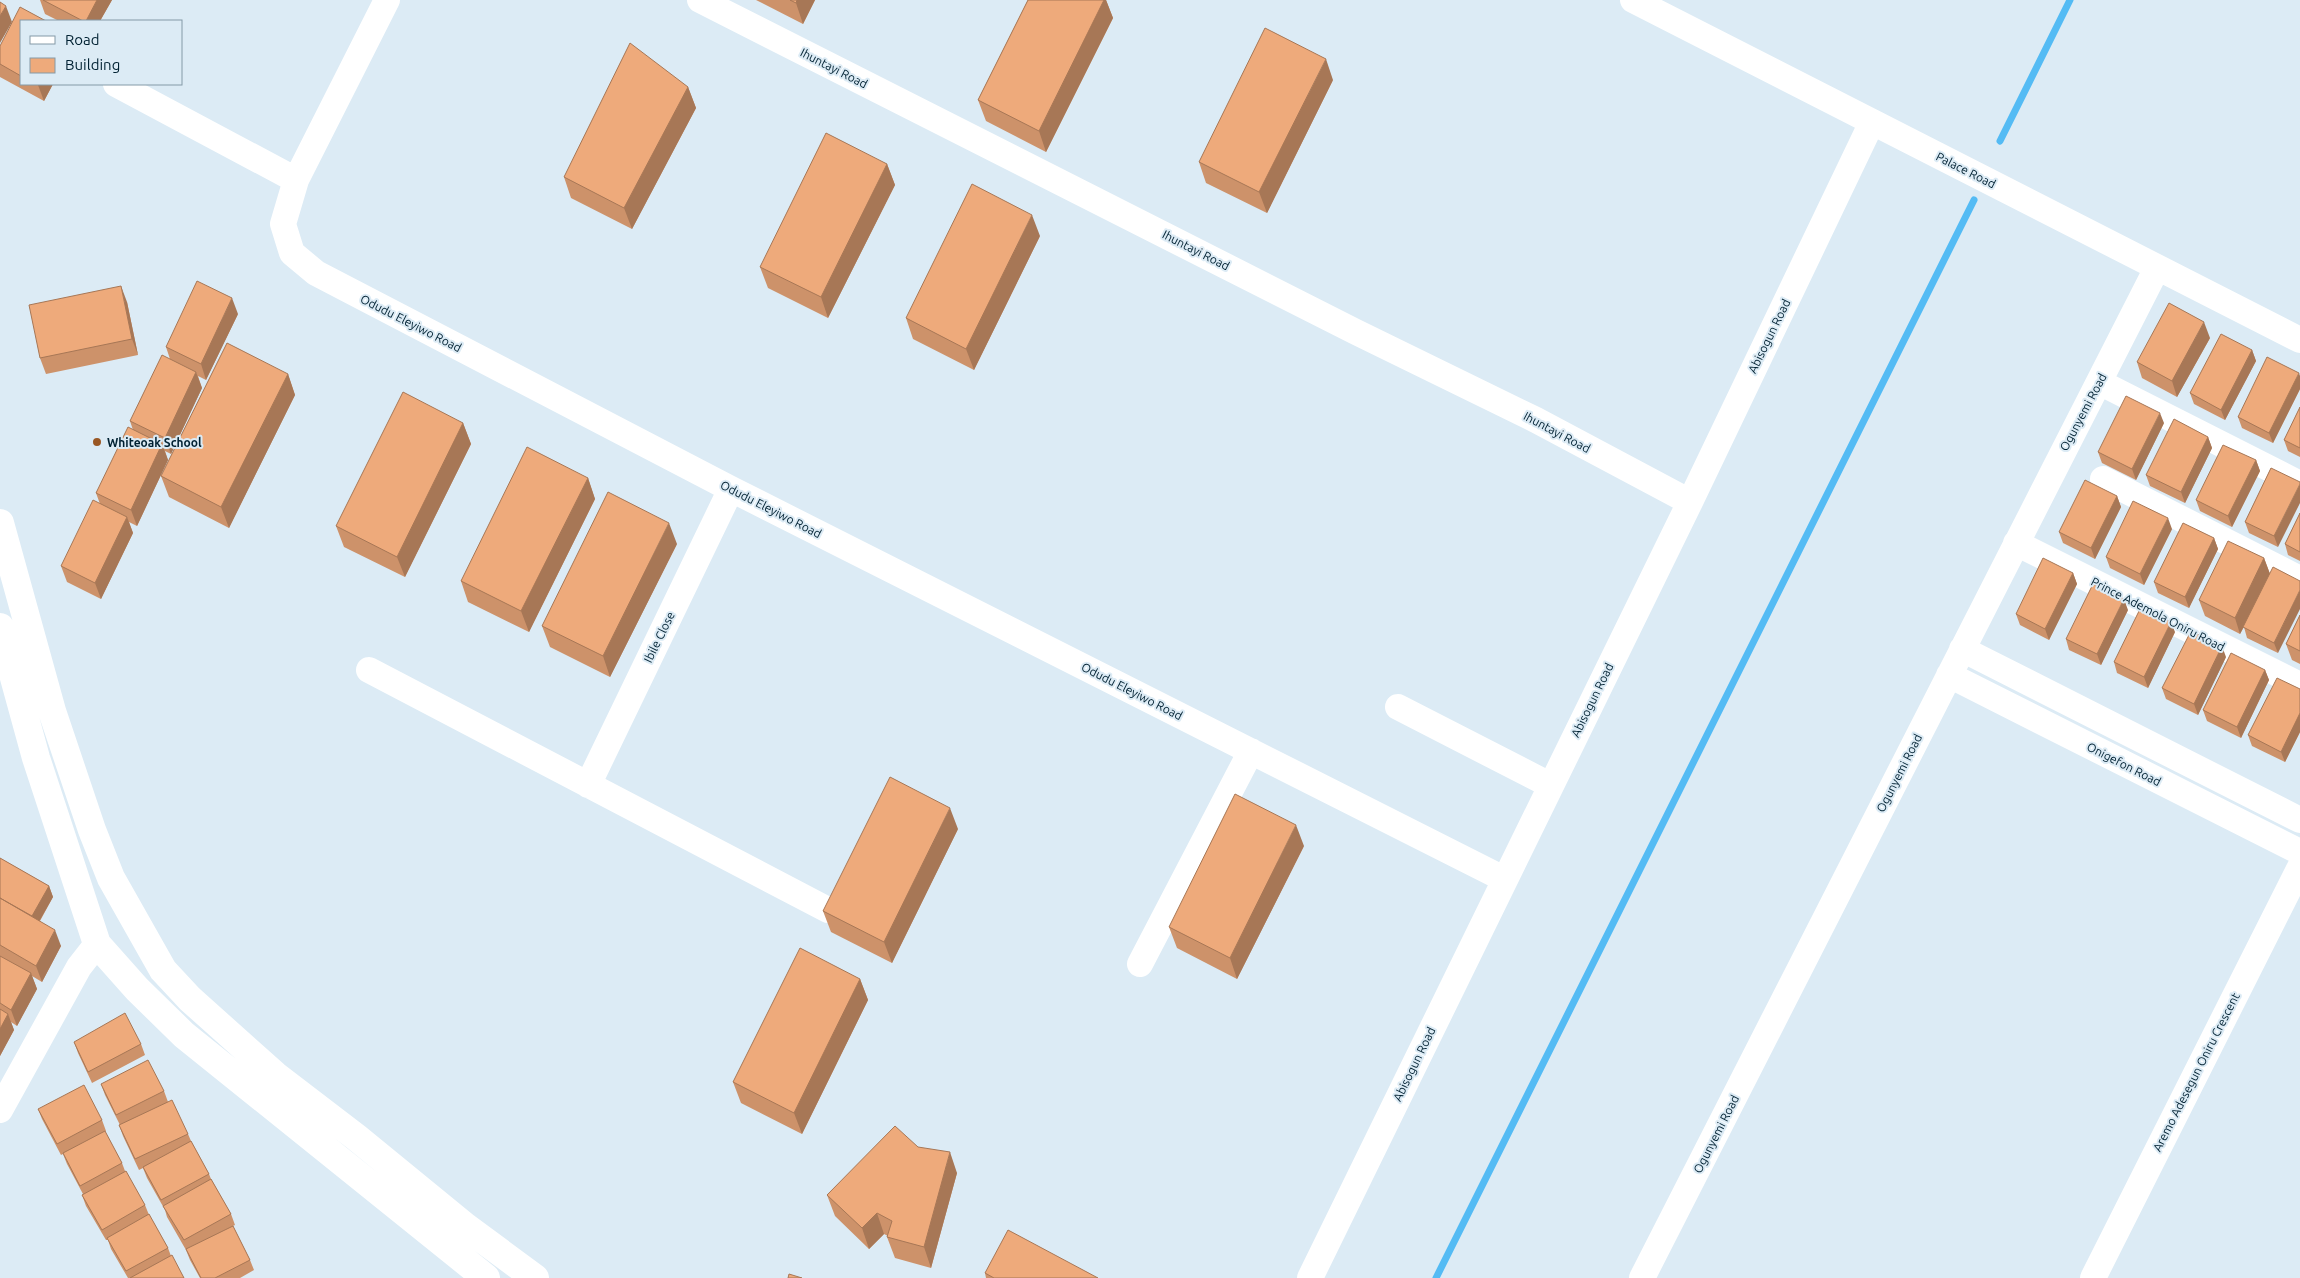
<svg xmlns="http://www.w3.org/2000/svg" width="2300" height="1278" font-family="Ubuntu,sans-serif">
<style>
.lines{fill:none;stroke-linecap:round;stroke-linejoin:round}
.stream{stroke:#54bbf4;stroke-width:7}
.street{stroke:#fff;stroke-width:26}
.secondary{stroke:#fff;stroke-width:28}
.wall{fill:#cd926a}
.shaded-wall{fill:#a77756}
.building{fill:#eeaa7b;stroke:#a77756}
.poi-dot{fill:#995724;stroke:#dcebf5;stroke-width:2}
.labels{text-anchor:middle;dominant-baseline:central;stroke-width:4;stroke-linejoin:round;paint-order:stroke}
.street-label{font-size:12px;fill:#002132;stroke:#dcebf5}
.poi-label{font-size:12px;font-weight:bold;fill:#002132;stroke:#dcebf5;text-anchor:start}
</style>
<rect width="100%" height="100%" fill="#dcebf5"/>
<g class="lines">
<path class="stream" d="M 2000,141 L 2070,0
M 1436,1278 L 1974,200"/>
<path class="street" d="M 387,0 L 296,180 L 283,224 L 292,253 L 316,273 L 731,489 L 1504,879
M 700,0 L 1356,332 L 1536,420 L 1690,502
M 1633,0 L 2300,340
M 116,84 L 296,180
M 2099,382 L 2300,484
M 2103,479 L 2300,579
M 2016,543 L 2300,685
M 1962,649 L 2300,820
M 369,670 L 828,910
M 1949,675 L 2300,852
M 1398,707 L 1550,785
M 588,785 L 731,489
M 1140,964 L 1251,751
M 0,1110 L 79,967 L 97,944
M 1310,1278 L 1690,502 L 1872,122
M 1642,1278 L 2157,268
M 2093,1278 L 2300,867"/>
<path class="secondary" d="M 0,523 L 52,711 L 92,830 L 111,878 L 163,970 L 190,999 L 275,1075 L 356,1137 L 466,1227 L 535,1278
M 0,627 L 36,758 L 97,944 L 137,989 L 184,1035 L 486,1278"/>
</g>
<path class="wall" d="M 40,0 L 112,0 L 100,21 L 59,21 L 45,14 Z
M 756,0 L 815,0 L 803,24 Z
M 1028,0 L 1106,0 L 1113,18 L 1046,152 L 986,121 L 978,100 Z
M 21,21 L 21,84 L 53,84 L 44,101 L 0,77 L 0,46 Z
M 1333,80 L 1267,213 L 1206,183 L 1199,162 Z
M 688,87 L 696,108 L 632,229 L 571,198 L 564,177 Z
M 887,164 L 895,185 L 828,318 L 768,288 L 760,267 Z
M 1040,236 L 974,370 L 913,339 L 906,318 Z
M 127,302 L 138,355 L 46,374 L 40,358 Z
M 238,314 L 206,380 L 198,376 L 202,388 L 171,454 L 165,451 L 168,460 L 137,526 L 129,522 L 133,533 L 101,599 L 67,582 L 61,566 L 100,504 L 96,493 L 133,430 L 130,421 L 170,359 L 166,347 Z
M 2210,338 L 2177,397 L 2142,378 L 2137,362 Z
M 2252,350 L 2256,361 L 2225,420 L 2194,404 L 2190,393 Z
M 288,374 L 295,395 L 229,528 L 169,497 L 161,476 Z
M 2300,376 L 2300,389 L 2273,443 L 2242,428 L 2238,417 Z
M 2300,407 L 2300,457 L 2288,451 L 2284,440 Z
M 463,423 L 471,444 L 405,577 L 344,547 L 336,526 Z
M 2164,423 L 2136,480 L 2102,463 L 2098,452 Z
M 2208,437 L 2212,448 L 2185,503 L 2150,486 L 2146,475 Z
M 2256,460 L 2260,471 L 2232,527 L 2200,511 L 2196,500 Z
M 2271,468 L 2278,547 L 2249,533 L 2245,522 Z
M 588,478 L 595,499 L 529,632 L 468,602 L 461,581 Z
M 2117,496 L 2121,507 L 2095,559 L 2063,543 L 2059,532 Z
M 2300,513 L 2300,561 L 2288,555 L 2285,544 Z
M 2172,529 L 2144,585 L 2110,568 L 2106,557 Z
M 2214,538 L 2218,549 L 2189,608 L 2158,593 L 2154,582 Z
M 677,544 L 610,677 L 550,647 L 542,626 Z
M 2264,558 L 2270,574 L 2278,653 L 2247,638 L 2244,627 L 2240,634 L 2205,616 L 2199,600 Z
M 2073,573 L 2077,584 L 2049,640 L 2020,625 L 2016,614 Z
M 2128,610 L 2101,665 L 2069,650 L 2066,639 Z
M 2300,615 L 2300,664 L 2292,660 L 2286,644 Z
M 2175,632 L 2148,688 L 2117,673 L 2114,662 Z
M 2226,657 L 2198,715 L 2166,699 L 2162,688 Z
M 2265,670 L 2269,680 L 2241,738 L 2207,721 L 2203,710 Z
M 2300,689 L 2300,732 L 2285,762 L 2252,746 L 2248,735 Z
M 958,829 L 892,963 L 831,932 L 823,911 Z
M 1304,846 L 1237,979 L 1177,948 L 1169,927 Z
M 0,858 L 49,886 L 53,897 L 40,921 L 61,946 L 42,982 L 32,976 L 37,989 L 17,1026 L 11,1022 L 14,1030 L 0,1056 Z
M 860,979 L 868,1000 L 802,1134 L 741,1103 L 733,1082 Z
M 74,1042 L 141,1044 L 145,1055 L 92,1083 L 78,1053 Z
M 101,1084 L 164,1091 L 168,1102 L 188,1134 L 191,1141 L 209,1174 L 211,1179 L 231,1214 L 235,1225 L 233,1226 L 250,1260 L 254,1270 L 240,1278 L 200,1278 L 190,1260 L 186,1250 L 167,1217 L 165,1210 L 147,1178 L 143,1168 L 139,1170 L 123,1136 L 119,1125 L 120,1125 L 105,1095 Z
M 38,1109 L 102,1120 L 106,1131 L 105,1132 L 122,1163 L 125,1171 L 145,1205 L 149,1215 L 168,1248 L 171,1256 L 184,1278 L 128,1278 L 111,1249 L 108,1240 L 106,1240 L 86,1206 L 82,1195 L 83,1194 L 67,1164 L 63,1154 L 61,1155 L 42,1119 Z
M 918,1147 L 957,1173 L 931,1268 L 895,1258 L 887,1237 L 888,1236 L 884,1234 L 869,1249 L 835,1216 L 827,1195 Z
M 985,1273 L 1098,1278 L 986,1278 Z"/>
<path class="shaded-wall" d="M 97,0 L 112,0 L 100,21 L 86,21 Z
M 797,0 L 815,0 L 803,24 L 796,3 Z
M 1104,0 L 1106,0 L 1113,18 L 1046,152 L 1039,131 Z
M 6,6 L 12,22 L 0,43 L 0,16 Z
M 1326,59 L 1333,80 L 1267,213 L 1259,192 Z
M 38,84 L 53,84 L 44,101 L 38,85 Z
M 688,87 L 696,108 L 632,229 L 624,208 Z
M 887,164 L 895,185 L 828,318 L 821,297 Z
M 1032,215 L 1040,236 L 974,370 L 966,349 Z
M 121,286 L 127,302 L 138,355 L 132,339 Z
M 232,298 L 238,314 L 206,380 L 201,364 Z
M 2204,322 L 2210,338 L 2177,397 L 2172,381 Z
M 2252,350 L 2256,361 L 2225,420 L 2221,410 Z
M 196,372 L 202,388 L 171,454 L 165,438 Z
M 2299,373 L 2300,376 L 2300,389 L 2273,443 L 2269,433 Z
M 288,374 L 295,395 L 229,528 L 221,507 Z
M 2160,413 L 2164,423 L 2136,480 L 2132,469 Z
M 463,423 L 471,444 L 405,577 L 397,557 Z
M 2208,437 L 2212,448 L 2185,503 L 2181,492 Z
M 162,444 L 168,460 L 137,526 L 131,510 Z
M 2256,460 L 2260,471 L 2232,527 L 2228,516 Z
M 588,478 L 595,499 L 529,632 L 521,611 Z
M 2300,484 L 2300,503 L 2278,547 L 2274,536 Z
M 2117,496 L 2121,507 L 2095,559 L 2091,548 Z
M 127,517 L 133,533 L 101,599 L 95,583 Z
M 2168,518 L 2172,529 L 2144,585 L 2140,574 Z
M 669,523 L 677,544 L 610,677 L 603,656 Z
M 2214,538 L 2218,549 L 2189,608 L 2185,597 Z
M 2264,558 L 2270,574 L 2240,634 L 2235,618 Z
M 2073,573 L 2077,584 L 2049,640 L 2045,629 Z
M 2300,590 L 2300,609 L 2278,653 L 2274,643 Z
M 2124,599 L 2128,610 L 2101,665 L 2097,654 Z
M 2171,622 L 2175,632 L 2148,688 L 2144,677 Z
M 2222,646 L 2226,657 L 2198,715 L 2194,704 Z
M 2265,670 L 2269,680 L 2241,738 L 2237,727 Z
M 2300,713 L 2300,732 L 2285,762 L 2281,752 Z
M 950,808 L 958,829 L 892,963 L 884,942 Z
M 1296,825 L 1304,846 L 1237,979 L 1230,958 Z
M 49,886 L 53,897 L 36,927 L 32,916 Z
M 55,930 L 61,946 L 42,982 L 36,966 Z
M 31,973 L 37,989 L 17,1026 L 11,1010 Z
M 860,979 L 868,1000 L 802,1134 L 794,1113 Z
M 8,1014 L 14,1030 L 0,1056 L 0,1029 Z
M 950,1152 L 957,1173 L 931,1268 L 924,1247 Z
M 877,1213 L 884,1234 L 869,1249 L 862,1228 Z"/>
<path class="building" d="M 43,0 L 97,0 L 86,21 L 83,21 Z
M 790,0 L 797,0 L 796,3 Z
M 1028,0 L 1104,0 L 1039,131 L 978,100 Z
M 0,2 L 6,6 L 0,16 Z
M 20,7 L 46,21 L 21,21 L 21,76 L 0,64 L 0,46 Z
M 1265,28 L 1326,59 L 1259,192 L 1199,162 Z
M 630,43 L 688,87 L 624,208 L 564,177 Z
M 826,133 L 887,164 L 821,297 L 760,267 Z
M 972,184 L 1032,215 L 966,349 L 906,318 Z
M 197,281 L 232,298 L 201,364 L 166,347 Z
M 121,286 L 132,339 L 40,358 L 29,305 Z
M 2169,303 L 2204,322 L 2172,381 L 2137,362 Z
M 2221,334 L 2252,350 L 2221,410 L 2190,393 Z
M 227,343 L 288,374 L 221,507 L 161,476 Z
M 162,355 L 196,372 L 165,438 L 130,421 Z
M 2267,357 L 2299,373 L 2269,433 L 2238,417 Z
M 403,392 L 463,423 L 397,557 L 336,526 Z
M 2126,396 L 2160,413 L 2132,469 L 2098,452 Z
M 2300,407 L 2300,448 L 2284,440 Z
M 2174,419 L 2208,437 L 2181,492 L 2146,475 Z
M 128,427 L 162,444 L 131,510 L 96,493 Z
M 2223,445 L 2256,460 L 2228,516 L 2196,500 Z
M 527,447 L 588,478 L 521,611 L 461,581 Z
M 2271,468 L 2300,482 L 2300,484 L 2274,536 L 2245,522 Z
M 2085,480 L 2117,496 L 2091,548 L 2059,532 Z
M 608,492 L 669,523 L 603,656 L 542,626 Z
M 93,500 L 127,517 L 95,583 L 61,566 Z
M 2133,501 L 2168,518 L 2140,574 L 2106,557 Z
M 2300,513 L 2300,552 L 2285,544 Z
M 2183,523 L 2214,538 L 2185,597 L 2154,582 Z
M 2228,541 L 2264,558 L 2235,618 L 2199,600 Z
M 2043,558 L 2073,573 L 2045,629 L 2016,614 Z
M 2273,567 L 2300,581 L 2300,590 L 2274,643 L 2243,627 Z
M 2093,584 L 2124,599 L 2097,654 L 2066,639 Z
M 2141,607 L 2171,622 L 2144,677 L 2114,662 Z
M 2300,615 L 2300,651 L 2286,644 Z
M 2191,631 L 2222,646 L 2194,704 L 2162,688 Z
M 2231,653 L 2265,670 L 2237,727 L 2203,710 Z
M 2277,678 L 2300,689 L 2300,713 L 2281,752 L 2248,735 Z
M 890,777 L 950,808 L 884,942 L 823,911 Z
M 1235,794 L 1296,825 L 1230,958 L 1169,927 Z
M 0,858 L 49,886 L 32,916 L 0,898 Z
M 0,898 L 55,930 L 36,966 L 0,945 Z
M 800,948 L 860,979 L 794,1113 L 733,1082 Z
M 0,956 L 31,973 L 11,1010 L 0,1003 Z
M 0,1009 L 8,1014 L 0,1029 Z
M 125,1013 L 141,1044 L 88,1072 L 74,1042 Z
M 148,1060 L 164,1091 L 116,1115 L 101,1084 Z
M 84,1085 L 102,1120 L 57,1144 L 38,1109 Z
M 172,1100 L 188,1134 L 135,1159 L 119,1125 Z
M 895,1126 L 918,1147 L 950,1152 L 924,1247 L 887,1237 L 892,1221 L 877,1213 L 862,1228 L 827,1195 Z
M 105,1131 L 122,1163 L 80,1186 L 63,1153 Z
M 191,1141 L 209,1174 L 161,1200 L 143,1167 Z
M 126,1171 L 145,1205 L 102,1230 L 82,1195 Z
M 211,1179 L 231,1214 L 184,1240 L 163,1206 Z
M 149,1214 L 168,1248 L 126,1271 L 107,1238 Z
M 233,1226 L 250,1260 L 215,1278 L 201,1278 L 186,1249 Z
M 1008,1230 L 1098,1278 L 994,1278 L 985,1273 Z
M 172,1255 L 184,1278 L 130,1278 Z
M 789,1274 L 802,1278 L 788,1278 Z"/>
<circle class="poi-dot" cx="97" cy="442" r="5"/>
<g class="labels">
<g class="street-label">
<text transform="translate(834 68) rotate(27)">Ihuntayi Road</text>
<text transform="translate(1966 170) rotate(27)">Palace Road</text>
<text transform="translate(1196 250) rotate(27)">Ihuntayi Road</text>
<text transform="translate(411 323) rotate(27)">Odudu Eleyiwo Road</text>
<text transform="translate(1769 336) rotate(-64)">Abisogun Road</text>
<text transform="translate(2083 412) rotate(-62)">Ogunyemi Road</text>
<text transform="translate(1557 432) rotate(28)">Ihuntayi Road</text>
<text transform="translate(771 509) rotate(27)">Odudu Eleyiwo Road</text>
<text transform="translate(2158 614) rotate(27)">Prince Ademola Oniru Road</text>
<text transform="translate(659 637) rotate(-64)">Ibile Close</text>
<text transform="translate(1132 691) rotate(27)">Odudu Eleyiwo Road</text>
<text transform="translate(1592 700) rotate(-64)">Abisogun Road</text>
<text transform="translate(2124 764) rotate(27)">Onigefon Road</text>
<text transform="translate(1899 773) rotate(-63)">Ogunyemi Road</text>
<text transform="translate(1414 1064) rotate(-64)">Abisogun Road</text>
<text transform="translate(2196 1072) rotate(-63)">Aremo Adesegun Oniru Crescent</text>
<text transform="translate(1716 1134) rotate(-63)">Ogunyemi Road</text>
</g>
<g class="poi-label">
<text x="107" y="442">Whiteoak School</text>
</g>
</g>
<rect x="20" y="20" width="162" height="65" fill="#dcebf5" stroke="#849aa7"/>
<rect x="30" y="36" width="25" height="8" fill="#ffffff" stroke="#849aa7"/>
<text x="65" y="45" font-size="15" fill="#002132">Road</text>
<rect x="30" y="58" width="25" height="15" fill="#eeaa7b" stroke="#849aa7"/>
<text x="65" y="70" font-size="15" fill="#002132">Building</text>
</svg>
